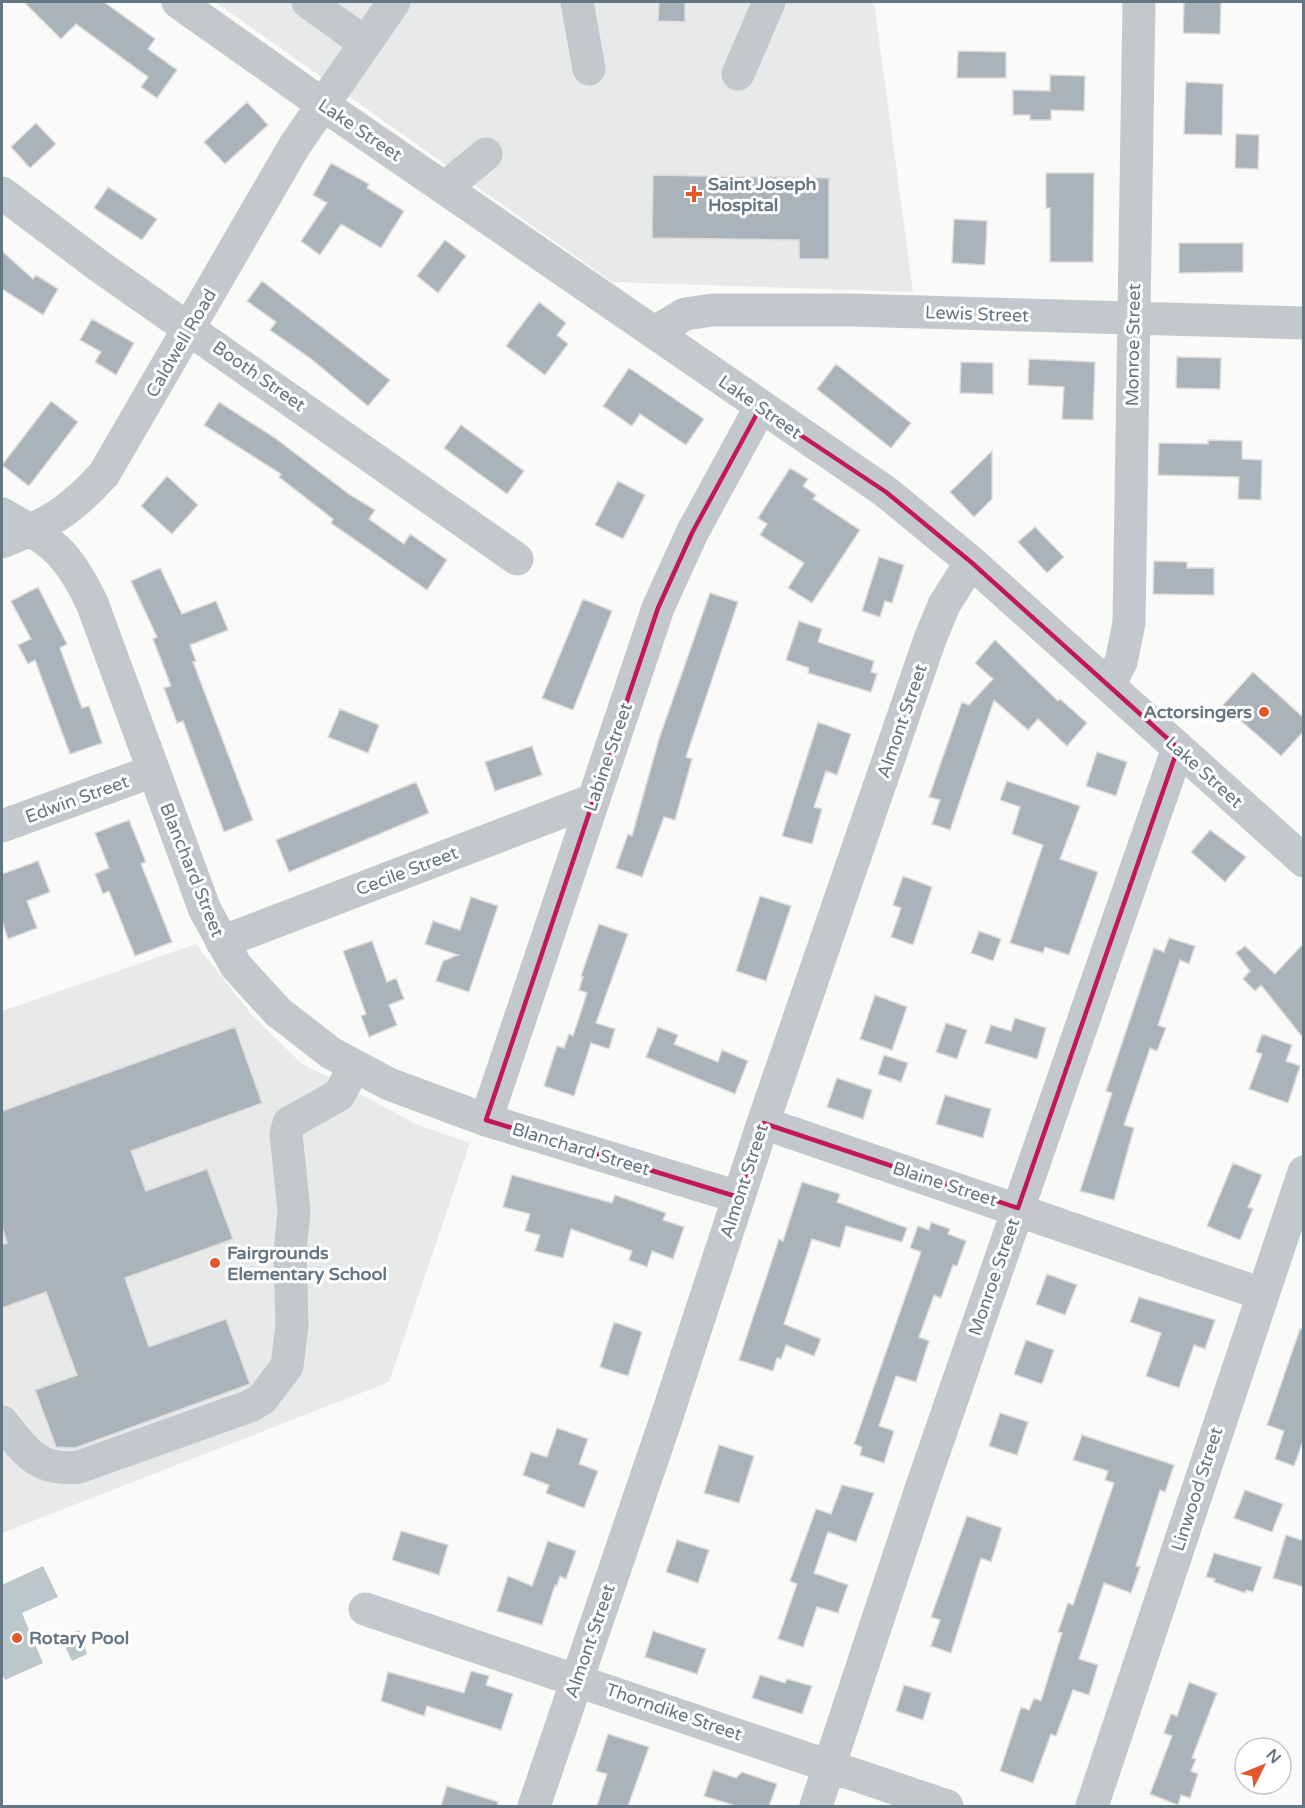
<svg xmlns="http://www.w3.org/2000/svg" width="1305" height="1808" font-family="'Varela Round',sans-serif">
<style>
.built{fill:#e8e9e9}
.water{fill:#bbc7cb}
.building{fill:#aab3b9;stroke:#dcdcda;stroke-width:1.5}
.lines{fill:none;stroke-linecap:round;stroke-linejoin:round}
.minor{stroke:#c3c8cc;stroke-width:33}
.marked{fill:none;stroke:#c2185b;stroke-width:4.5;stroke-linejoin:round}
.poi-dot{fill:#e4572e;stroke:#fff;stroke-width:2}
.labels{text-anchor:middle;dominant-baseline:central;stroke-width:6;stroke-linejoin:round;paint-order:stroke}
.street-label{font-size:18px;fill:#657683;stroke:#fff}
.poi-label{font-size:18px;font-weight:bold;fill:#657683;stroke:#fff;text-anchor:start}
</style>
<rect width="100%" height="100%" fill="#fafaf8"/>
<path class="built" d="M 215,2 L 874,2 L 913,292 L 612,282 Z
M 196,944 L 252,1015 L 301,1063 L 418,1125 L 470,1143 L 389,1382 L 2,1533 L 2,1011 Z"/>
<path class="water" d="M 43,1566 L 58,1597 L 22,1613 L 43,1663 L 5,1680 L 2,1673 L 2,1585 Z
M 79,1630 L 87,1654 L 72,1661 L 61,1638 Z"/>
<path class="building" d="M 24,2 L 104,2 L 155,39 L 148,49 L 177,70 L 157,98 L 141,87 L 148,77 L 76,24 L 61,39 Z
M 659,2 L 685,2 L 685,22 L 658,21 Z
M 1184,2 L 1221,2 L 1220,34 L 1183,33 Z
M 958,51 L 1006,52 L 1006,78 L 957,78 Z
M 1050,75 L 1085,76 L 1084,111 L 1051,110 L 1051,120 L 1030,120 L 1030,115 L 1013,115 L 1013,90 L 1050,91 Z
M 1186,82 L 1223,84 L 1222,135 L 1184,134 Z
M 247,102 L 268,125 L 225,164 L 204,142 Z
M 36,123 L 56,144 L 30,168 L 11,147 Z
M 1236,134 L 1259,135 L 1258,169 L 1235,168 Z
M 331,163 L 369,184 L 367,188 L 404,211 L 381,248 L 341,224 L 320,255 L 301,241 L 327,203 L 313,195 Z
M 1046,173 L 1094,173 L 1093,262 L 1050,262 L 1050,208 L 1046,208 Z
M 653,175 L 829,178 L 829,259 L 799,259 L 799,240 L 652,238 Z
M 108,187 L 157,219 L 142,240 L 94,208 Z
M 954,219 L 987,221 L 985,265 L 952,263 Z
M 445,240 L 466,256 L 438,293 L 417,276 Z
M 1179,243 L 1243,243 L 1243,272 L 1179,273 Z
M 2,251 L 33,279 L 36,275 L 58,289 L 43,315 L 2,289 Z
M 262,281 L 390,380 L 368,406 L 310,358 L 270,330 L 276,322 L 247,301 Z
M 539,302 L 566,323 L 557,335 L 568,344 L 545,375 L 506,346 Z
M 92,319 L 134,343 L 116,375 L 95,362 L 101,352 L 80,340 Z
M 1177,357 L 1221,358 L 1220,389 L 1176,388 Z
M 1029,359 L 1095,362 L 1093,420 L 1062,419 L 1064,387 L 1028,385 Z
M 961,362 L 993,363 L 993,394 L 960,393 Z
M 836,364 L 911,423 L 891,448 L 817,389 Z
M 629,368 L 704,419 L 686,445 L 640,414 L 632,426 L 603,406 Z
M 51,401 L 78,422 L 29,486 L 2,465 Z
M 219,402 L 275,438 L 350,495 L 375,510 L 369,519 L 404,544 L 410,534 L 447,560 L 427,590 L 331,523 L 333,519 L 279,477 L 281,474 L 204,425 Z
M 461,425 L 524,471 L 507,494 L 444,448 Z
M 1208,440 L 1242,441 L 1242,459 L 1262,460 L 1261,500 L 1238,499 L 1239,477 L 1158,475 L 1159,443 L 1208,444 Z
M 992,451 L 992,499 L 974,517 L 950,492 Z
M 790,468 L 808,479 L 803,486 L 816,495 L 813,499 L 860,530 L 812,603 L 788,588 L 804,563 L 760,535 L 767,524 L 758,518 Z
M 167,476 L 198,505 L 172,534 L 141,506 Z
M 618,481 L 645,495 L 623,539 L 595,525 Z
M 1035,527 L 1064,557 L 1047,573 L 1018,542 Z
M 879,557 L 904,565 L 892,603 L 885,601 L 880,617 L 862,611 Z
M 1154,561 L 1187,562 L 1187,568 L 1214,568 L 1214,595 L 1153,594 Z
M 160,568 L 182,614 L 216,601 L 228,630 L 190,645 L 196,661 L 193,662 L 253,820 L 224,832 L 183,721 L 177,723 L 164,688 L 171,686 L 153,639 L 157,637 L 131,581 Z
M 38,587 L 67,644 L 60,648 L 82,708 L 89,706 L 102,743 L 70,754 L 35,660 L 28,664 L 18,645 L 31,639 L 11,601 Z
M 710,593 L 738,602 L 686,757 L 692,759 L 675,820 L 664,817 L 642,877 L 616,868 L 628,834 L 632,836 L 659,739 Z
M 583,599 L 612,611 L 573,710 L 542,698 Z
M 799,621 L 822,629 L 818,642 L 874,661 L 871,672 L 877,674 L 871,692 L 808,673 L 809,668 L 786,660 Z
M 995,640 L 1058,701 L 1060,699 L 1087,723 L 1067,746 L 1038,719 L 1028,730 L 994,700 L 950,830 L 932,824 L 940,800 L 929,797 L 962,702 L 969,705 L 993,679 L 975,663 Z
M 1253,672 L 1304,718 L 1304,731 L 1281,756 L 1223,705 Z
M 340,709 L 379,725 L 368,753 L 328,737 Z
M 818,722 L 851,734 L 837,775 L 826,771 L 814,807 L 822,809 L 812,844 L 782,836 Z
M 532,746 L 542,775 L 495,791 L 485,762 Z
M 1097,752 L 1127,762 L 1116,796 L 1086,786 Z
M 1007,781 L 1080,806 L 1060,859 L 1098,872 L 1069,955 L 1045,947 L 1043,953 L 1010,943 L 1043,845 L 1012,834 L 1020,807 L 1000,800 Z
M 416,782 L 429,813 L 289,872 L 276,840 Z
M 129,820 L 146,862 L 141,864 L 172,942 L 135,956 L 109,891 L 103,894 L 95,874 L 109,868 L 95,833 Z
M 1210,830 L 1246,857 L 1225,882 L 1191,852 Z
M 38,861 L 50,892 L 27,901 L 37,928 L 8,939 L 2,921 L 2,874 Z
M 903,876 L 932,887 L 913,945 L 891,937 L 901,908 L 893,905 Z
M 760,896 L 791,906 L 766,981 L 736,971 Z
M 471,897 L 498,906 L 469,992 L 436,981 L 443,961 L 458,955 L 425,944 L 433,921 L 460,930 Z
M 599,924 L 628,934 L 596,1023 L 615,1029 L 609,1049 L 591,1043 L 574,1096 L 544,1086 L 557,1046 L 564,1048 L 569,1034 L 573,1036 L 587,993 L 579,990 L 583,977 L 581,976 Z
M 979,931 L 1001,939 L 993,961 L 971,953 Z
M 1169,938 L 1195,946 L 1189,964 L 1180,960 L 1158,1025 L 1166,1028 L 1157,1051 L 1150,1048 L 1124,1125 L 1134,1128 L 1114,1200 L 1080,1191 L 1112,1093 L 1106,1091 L 1154,948 L 1164,952 Z
M 372,941 L 387,982 L 396,978 L 404,999 L 389,1005 L 397,1025 L 369,1037 L 361,1016 L 366,1014 L 343,951 Z
M 1304,943 L 1304,1039 L 1261,985 L 1255,991 L 1243,979 L 1250,971 L 1236,953 L 1245,946 L 1275,974 Z
M 875,995 L 907,1007 L 892,1050 L 860,1039 Z
M 1015,1018 L 1046,1028 L 1037,1059 L 985,1043 L 991,1025 L 1011,1031 Z
M 946,1023 L 967,1030 L 957,1059 L 936,1052 Z
M 235,1027 L 262,1103 L 131,1151 L 146,1191 L 207,1169 L 233,1239 L 125,1278 L 149,1347 L 226,1319 L 250,1384 L 75,1448 L 56,1447 L 35,1390 L 77,1375 L 46,1292 L 2,1308 L 2,1245 L 7,1243 L 2,1227 L 2,1111 Z
M 658,1027 L 678,1035 L 674,1044 L 718,1062 L 722,1050 L 748,1061 L 735,1094 L 646,1057 Z
M 1262,1034 L 1292,1045 L 1286,1061 L 1300,1066 L 1288,1103 L 1249,1089 L 1262,1054 L 1256,1052 Z
M 884,1055 L 908,1063 L 901,1082 L 878,1074 Z
M 837,1078 L 872,1090 L 863,1119 L 827,1107 Z
M 945,1095 L 991,1109 L 983,1138 L 936,1124 Z
M 1233,1163 L 1262,1175 L 1248,1207 L 1253,1209 L 1240,1240 L 1207,1226 Z
M 512,1175 L 612,1203 L 615,1195 L 666,1213 L 663,1220 L 684,1227 L 673,1259 L 652,1251 L 647,1267 L 629,1260 L 632,1251 L 571,1229 L 563,1258 L 535,1251 L 540,1235 L 525,1231 L 530,1214 L 503,1207 Z
M 802,1182 L 840,1194 L 837,1202 L 907,1228 L 902,1242 L 846,1226 L 840,1248 L 812,1239 L 784,1324 L 821,1339 L 814,1356 L 786,1345 L 781,1359 L 777,1358 L 773,1371 L 739,1360 L 779,1239 L 783,1241 Z
M 931,1222 L 950,1229 L 948,1234 L 966,1241 L 957,1266 L 953,1265 L 941,1298 L 934,1295 L 919,1337 L 929,1341 L 916,1382 L 896,1376 L 879,1426 L 894,1431 L 884,1463 L 860,1455 L 862,1447 L 854,1444 L 921,1252 L 910,1248 L 918,1226 L 929,1230 Z
M 1047,1274 L 1077,1285 L 1065,1315 L 1036,1304 Z
M 1139,1297 L 1215,1320 L 1205,1349 L 1194,1345 L 1179,1388 L 1146,1376 L 1161,1333 L 1130,1322 Z
M 614,1322 L 642,1332 L 628,1376 L 600,1367 Z
M 1300,1329 L 1304,1329 L 1304,1438 L 1294,1466 L 1275,1459 L 1284,1431 L 1267,1425 Z
M 1026,1340 L 1054,1350 L 1042,1384 L 1014,1374 Z
M 1000,1413 L 1028,1422 L 1017,1455 L 989,1446 Z
M 557,1428 L 588,1439 L 579,1464 L 598,1471 L 584,1508 L 546,1493 L 549,1485 L 523,1475 L 531,1452 L 547,1457 Z
M 1082,1435 L 1174,1465 L 1165,1492 L 1160,1490 L 1136,1566 L 1140,1567 L 1131,1593 L 1104,1583 L 1079,1659 L 1098,1665 L 1089,1695 L 1073,1690 L 1056,1736 L 1051,1734 L 1033,1783 L 1000,1771 L 1021,1707 L 1029,1710 L 1034,1698 L 1041,1701 L 1062,1633 L 1058,1632 L 1068,1603 L 1073,1605 L 1114,1483 L 1105,1480 L 1108,1471 L 1073,1460 Z
M 719,1445 L 754,1456 L 739,1503 L 704,1493 Z
M 842,1485 L 874,1493 L 856,1542 L 828,1532 L 814,1573 L 848,1585 L 838,1613 L 817,1607 L 803,1647 L 778,1639 L 797,1584 L 790,1581 L 816,1509 L 831,1514 Z
M 1245,1490 L 1283,1504 L 1272,1532 L 1234,1518 Z
M 967,1516 L 1002,1528 L 991,1562 L 981,1558 L 951,1653 L 931,1646 L 940,1620 L 931,1617 Z
M 401,1531 L 448,1545 L 439,1575 L 392,1560 Z
M 1286,1535 L 1304,1541 L 1304,1587 L 1273,1578 Z
M 677,1540 L 709,1550 L 698,1583 L 666,1572 Z
M 548,1541 L 576,1551 L 566,1579 L 560,1576 L 557,1586 L 555,1585 L 542,1625 L 497,1611 L 508,1576 L 532,1586 Z
M 1214,1553 L 1262,1567 L 1253,1592 L 1246,1590 L 1245,1593 L 1214,1582 L 1215,1579 L 1206,1577 Z
M 653,1631 L 706,1649 L 697,1674 L 645,1657 Z
M 471,1671 L 489,1676 L 486,1685 L 513,1694 L 501,1730 L 427,1706 L 424,1716 L 381,1701 L 388,1672 L 464,1693 Z
M 760,1675 L 785,1683 L 787,1679 L 812,1686 L 802,1714 L 752,1698 Z
M 1189,1682 L 1217,1693 L 1192,1758 L 1196,1759 L 1191,1771 L 1198,1774 L 1190,1798 L 1181,1795 L 1178,1805 L 1150,1794 L 1172,1736 L 1164,1733 L 1171,1714 L 1177,1716 Z
M 904,1685 L 931,1693 L 923,1720 L 896,1711 Z
M 608,1734 L 649,1747 L 628,1806 L 597,1806 L 607,1774 L 596,1771 Z
M 713,1770 L 736,1778 L 742,1772 L 777,1784 L 769,1806 L 736,1806 L 704,1796 Z
M 447,1786 L 498,1802 L 497,1806 L 441,1806 Z"/>
<g class="lines">
<path class="minor" d="M 178,2 L 322,104 L 886,492 L 971,562 L 1304,861
M 308,2 L 365,43
M 577,2 L 589,69
M 738,74 L 769,2
M 445,188 L 486,154
M 2,193 L 99,266 L 517,559
M 655,332 L 685,314 L 713,310 L 851,310 L 1304,323
M 2,514 C 52,542 66,549 92,603 L 205,910 L 236,966 L 278,1012 L 331,1053 L 389,1084 L 486,1120 L 738,1197
M 2,542 C 48,524 70,512 104,474 L 295,145 L 394,2
M 1109,685 L 1121,662 L 1129,623 L 1139,2
M 2,826 L 153,771
M 222,942 L 593,800
M 486,1120 L 658,608 L 692,533 L 760,408
M 763,1123 L 1262,1294
M 2,1422 C 25,1451 38,1472 79,1467 L 250,1406 L 262,1399 L 287,1366 L 292,1325 L 290,1252 L 294,1211 L 286,1134 L 289,1123 L 339,1095 L 354,1067
M 365,1609 L 947,1806
M 534,1806 L 666,1419 L 763,1123 L 930,639 L 944,605 L 971,562
M 816,1806 L 922,1486 L 1178,748
M 1092,1806 L 1304,1172"/>
</g>
<path class="marked" d="M 760,408 L 886,492 L 971,562 L 1178,748 L 1018,1208 L 763,1123 L 738,1197 L 486,1120 L 658,608 L 692,533 Z"/>
<g class="poi-dot">
<path d="M691 185h6v6h6v6h-6v6h-6v-6h-6v-6h6z"/>
<circle cx="1264" cy="712" r="6"/>
<circle cx="215" cy="1263" r="6"/>
<circle cx="17" cy="1638" r="6"/>
</g>
<g class="labels">
<g class="street-label">
<text transform="translate(360 130) rotate(34)">Lake Street</text>
<text transform="translate(977 314) rotate(2)">Lewis Street</text>
<text transform="translate(181 343) rotate(-60)">Caldwell Road</text>
<text transform="translate(1133 345) rotate(-89)">Monroe Street</text>
<text transform="translate(259 376) rotate(35)">Booth Street</text>
<text transform="translate(760 407) rotate(35)">Lake Street</text>
<text transform="translate(902 721) rotate(-71)">Almont Street</text>
<text transform="translate(608 757) rotate(-71)">Labine Street</text>
<text transform="translate(1204 772) rotate(42)">Lake Street</text>
<text transform="translate(77 799) rotate(-20)">Edwin Street</text>
<text transform="translate(192 870) rotate(68)">Blanchard Street</text>
<text transform="translate(407 871) rotate(-21)">Cecile Street</text>
<text transform="translate(581 1149) rotate(17)">Blanchard Street</text>
<text transform="translate(744 1181) rotate(-72)">Almont Street</text>
<text transform="translate(945 1184) rotate(18)">Blaine Street</text>
<text transform="translate(994 1277) rotate(-71)">Monroe Street</text>
<text transform="translate(1197 1489) rotate(-72)">Linwood Street</text>
<text transform="translate(590 1641) rotate(-71)">Almont Street</text>
<text transform="translate(674 1712) rotate(19)">Thorndike Street</text>
</g>
<g class="poi-label">
<text x="708" y="184">Saint Joseph<tspan x="708" dy="21">Hospital</tspan></text>
<text x="1252" y="712" text-anchor="end">Actorsingers</text>
<text x="227" y="1253">Fairgrounds<tspan x="227" dy="21">Elementary School</tspan></text>
<text x="29" y="1638">Rotary Pool</text>
</g>
</g>
<rect width="1305" height="1808" fill="none" stroke="#657683" stroke-width="6"/>
<g transform="translate(1263 1766) rotate(47)"><circle r="28" fill="#ffffff" stroke="#c1c8cd" stroke-width="1.5"/>
<path d="M0-4.5L10 22L0 15L-10 22Z" fill="#e4572e"/>
<text y="-9" font-size="16" font-weight="bold" text-anchor="middle" fill="#657683">N</text>
</g>
</svg>
